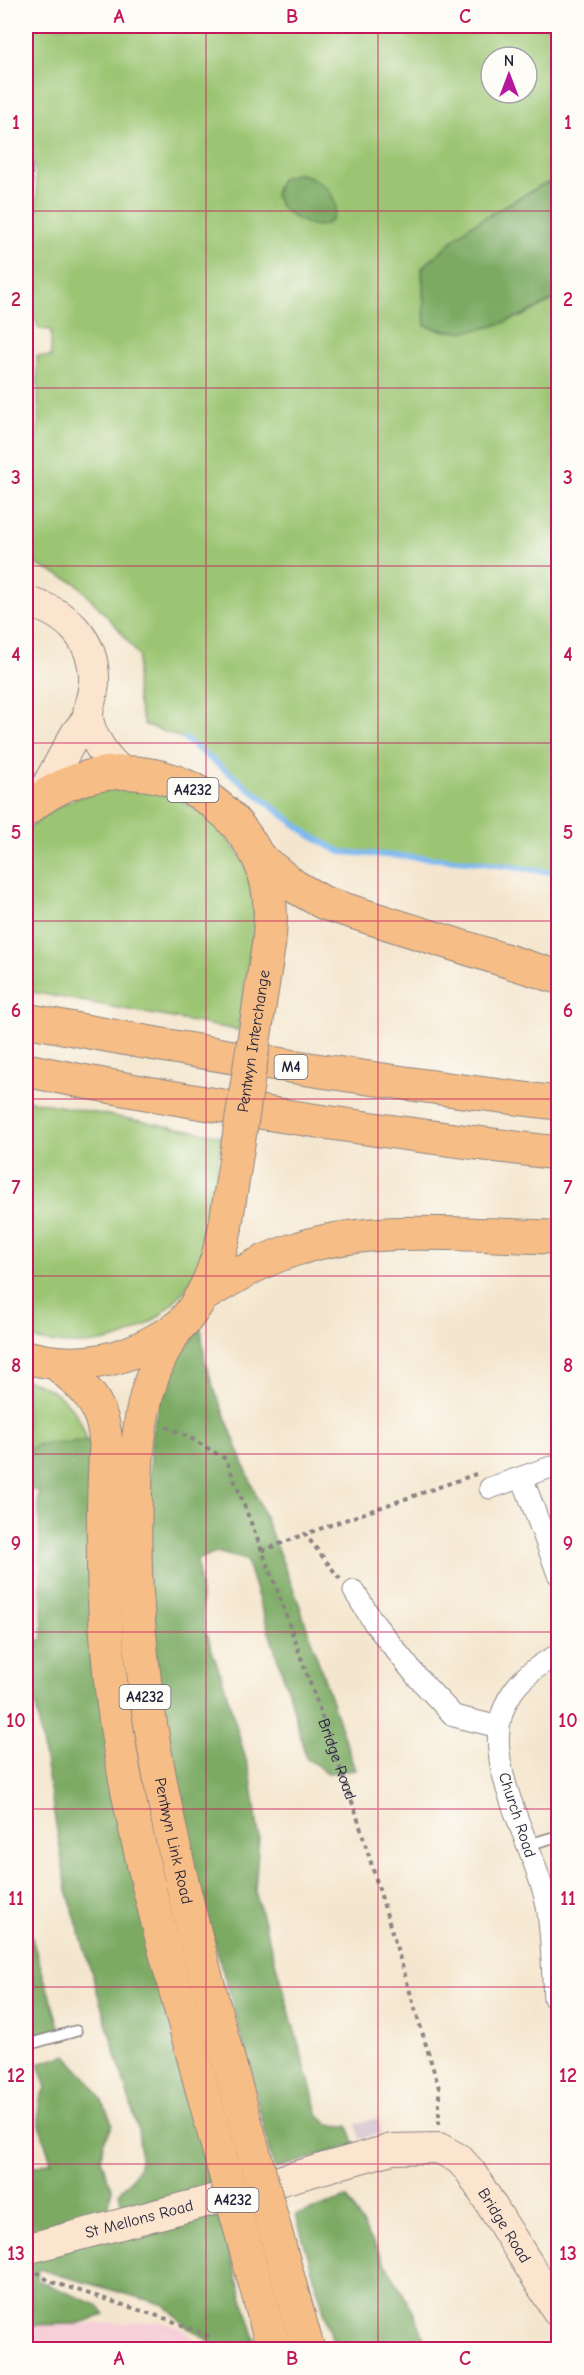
<svg xmlns="http://www.w3.org/2000/svg" width="584" height="2375" font-family="'Comic Neue',sans-serif">
<style>
.built{fill:#f6cfd9}
.industrial{fill:#d1bdcb}
.green{fill:#9bc572;stroke:#5e7456;stroke-width:1.5;fill-rule:evenodd}
.forest{fill:#7caa64;stroke:#4f6650;stroke-width:1.5}
.lines{fill:none;stroke-linecap:round;stroke-linejoin:round}
.stream{stroke:#7fb9f0;stroke-width:6}
.lane-casing{stroke:#8b8484;stroke-width:13}
.street-casing{stroke:#8b8484;stroke-width:23}
.secondary-casing{stroke:#8b8484;stroke-width:32}
.primary-casing{stroke:#8b8484;stroke-width:35}
.highway-casing{stroke:#8b8484;stroke-width:35}
.path{stroke:#8b8484;stroke-width:4;stroke-dasharray:4.5 4.5;stroke-linecap:butt}
.lane{stroke:#fff;stroke-width:10}
.street{stroke:#fff;stroke-width:21}
.secondary{stroke:#fbe5cf;stroke-width:30}
.primary{stroke:#f6be86;stroke-width:33}
.highway{stroke:#f6be86;stroke-width:33}
.primary-bridge-casing{stroke:#8b8484;stroke-width:35;stroke-linecap:butt}
.primary-bridge{stroke:#f6be86;stroke-width:33}
.grid{fill:none;stroke:#c2185b;stroke-width:1.5;stroke-opacity:0.55}
.labels{text-anchor:middle;dominant-baseline:central;stroke-width:4.5;stroke-linejoin:round;paint-order:stroke}
.shield{fill:#fdfcf7;stroke:#646373;stroke-width:1.5}
.shield-label{font-size:15px;font-weight:bold;fill:#22223b}
.street-label{font-size:16px;fill:#22223b;stroke:#fdfcf7}
.neatline{fill:none;stroke:#c2185b;stroke-width:2}
.grid-label{font-size:20px;text-anchor:middle;font-weight:bold;fill:#c2185b}
</style>
<rect width="100%" height="100%" fill="#fdfcf7"/>
<filter id="ink" filterUnits="userSpaceOnUse"><feTurbulence type="fractalNoise" baseFrequency=".0167" numOctaves="2"/><feDisplacementMap in="SourceGraphic" scale="12" xChannelSelector="R" yChannelSelector="G"/><feConvolveMatrix kernelMatrix="1 2 1 2 8 2 1 2 1" color-interpolation-filters="sRGB"/></filter>
<filter id="wash" filterUnits="userSpaceOnUse"><feTurbulence type="fractalNoise" baseFrequency=".008" numOctaves="4" result="noise"/><feDisplacementMap in="SourceGraphic" scale="24" xChannelSelector="R" yChannelSelector="G"/><feGaussianBlur stdDeviation="1.35" result="paint"/><feColorMatrix in="noise" values="0 0 0 0 0 0 0 0 0 0 0 0 0 0 0 0 0 1.4 0 .05"/><feComposite in="paint" operator="in"/></filter>
<g filter="url(#wash)">
<rect width="100%" height="100%" fill="#f4e6ce"/>
<path class="built" d="M 162,2322 L 181,2328 L 192,2337 L 198,2349 L 26,2349 L 26,2325 Z"/>
<path class="industrial" d="M 378,2118 L 381,2133 L 360,2139 L 356,2124 Z"/>
<path class="green" d="M 26,26 L 558,26 L 558,179 L 540,186 L 468,227 L 422,268 L 425,325 L 521,317 L 558,297 L 558,873 L 469,861 L 341,852 L 311,836 L 185,739 L 145,725 C 134,700 135,684 139,656 L 118,628 L 76,583 L 28,561 C 19,518 32,483 37,441 C 41,414 37,384 37,356 L 51,357 L 51,330 L 39,329 L 30,306 L 34,275 L 37,191 L 32,139 L 26,105 ZM 491,57 L 527,57 L 527,93 L 491,93 Z
M 111,788 L 145,788 L 181,800 L 214,821 L 245,862 L 257,910 L 238,1030 L 26,991 L 26,832 C 50,806 77,796 111,788 Z
M 26,1100 L 222,1136 L 208,1226 L 211,1227 C 207,1241 203,1257 196,1271 C 190,1285 179,1297 168,1308 C 129,1346 76,1351 26,1337 Z
M 26,1380 C 58,1389 79,1407 87,1441 L 31,1448 L 26,1459 Z"/>
<path class="forest" d="M 297,173 C 304,175 312,177 318,181 C 353,205 331,243 294,217 C 282,208 279,207 275,193 L 281,179 Z
M 558,179 L 558,297 C 520,318 468,344 425,325 L 422,268 L 468,227 L 540,186 Z
M 201,1328 L 205,1361 L 213,1386 L 298,1601 L 355,1770 L 328,1773 L 306,1758 L 291,1700 L 246,1560 L 216,1552 L 197,1560 L 205,1631 L 224,1684 L 251,1777 L 259,1836 L 255,1891 L 319,2116 L 329,2125 L 348,2126 L 355,2145 L 274,2169 L 237,2020 L 195,1876 L 152,1647 L 148,1581 L 151,1435 L 162,1389 L 182,1351 Z
M 93,1440 L 162,1997 L 212,2187 L 128,2207 L 121,2202 L 119,2192 C 145,2167 141,2163 138,2129 L 67,1890 L 26,1647 L 43,1639 L 38,1490 L 26,1490 L 26,1459 L 31,1448 L 40,1444 Z
M 26,1919 L 60,2029 L 35,2036 L 29,2033 L 26,2027 Z
M 67,2055 C 73,2066 82,2072 89,2081 C 100,2095 106,2109 113,2125 L 103,2143 L 101,2159 L 112,2190 L 106,2212 L 26,2236 L 26,2170 L 51,2162 C 45,2139 29,2109 46,2088 L 38,2064 Z
M 347,2198 L 415,2314 L 428,2349 L 335,2349 L 296,2215 Z
M 218,2217 L 258,2349 L 213,2349 L 213,2344 L 185,2325 L 165,2305 L 38,2269 L 37,2280 L 97,2305 L 105,2315 L 76,2324 L 26,2325 L 26,2257 L 135,2227 Z"/>
<g class="lines">
<path class="stream" d="M 185,739 L 311,836 L 341,852 L 469,861 L 558,873"/>
</g>
</g>
<g filter="url(#ink)">
<g class="lines">
<g class="lane-casing">
<path id="lane" d="M 26,164 L 29,234 L 26,261
M 527,1845 L 558,1836
M 26,2045 L 76,2031"/>
</g>
<g class="street-casing">
<path id="street" d="M 522,1477 L 558,1574
M 490,1488 L 551,1467
M 354,1591 L 374,1623 L 417,1677 L 454,1716 L 499,1727
M 554,1998 C 552,1968 552,1936 547,1906 C 529,1818 441,1714 558,1655"/>
</g>
<g class="secondary-casing">
<g id="secondary">
<path d="M 26,602 C 66,611 96,640 94,684 C 93,695 88,706 88,716 C 89,735 107,760 121,771"/>
<path d="M 41,796 L 76,733 L 88,718"/>
<path id="s2" d="M 26,2249 L 201,2203 L 392,2149 L 439,2148 L 459,2159 L 470,2171 L 558,2312"/>
</g>
</g>
<g class="primary-casing">
<g id="primary">
<path d="M 26,810 C 101,745 213,767 258,857 C 271,883 272,913 269,942"/>
<path id="s3" d="M 178,1327 C 137,1386 136,1448 135,1518 C 132,1706 181,1886 230,2066"/>
<path d="M 26,1357 C 72,1369 116,1364 158,1339 C 168,1334 177,1329 184,1321 C 207,1295 218,1262 225,1229"/>
<path d="M 56,1363 C 87,1389 103,1403 106,1444 C 101,1535 102,1626 115,1716 C 132,1838 167,1956 198,2074"/>
<path d="M 299,2318 L 308,2350"/>
<path d="M 267,2326 L 274,2350"/>
</g>
</g>
<g class="highway-casing">
<path id="highway" d="M 259,858 L 294,886 L 324,903 L 558,977
M 26,1020 C 202,1054 380,1082 558,1103
M 26,1070 C 202,1106 380,1132 558,1153
M 202,1296 C 233,1278 264,1258 300,1248 C 375,1224 479,1236 558,1237"/>
</g>
<g class="path">
<path id="s1" d="M 166,1427 L 185,1435 L 226,1459 L 275,1584 L 356,1813 L 439,2088 L 439,2126"/>
<path d="M 262,1551 L 305,1534"/>
<path d="M 340,1579 L 305,1534 L 476,1474"/>
<path d="M 37,2272 L 49,2281 L 170,2320 L 208,2336 L 210,2350"/>
</g>
<use href="#lane" class="lane"/>
<use href="#street" class="street"/>
<use href="#secondary" class="secondary"/>
<use href="#primary" class="primary"/>
<use href="#highway" class="highway"/>
<g class="primary-bridge-casing">
<g id="primary-bridge">
<path id="s4" d="M 225,1229 L 269,942"/>
<path d="M 230,2066 L 299,2318"/>
<path d="M 198,2074 L 267,2326"/>
</g>
</g>
<use href="#primary-bridge" class="primary-bridge"/>
</g>
</g>
<path class="grid" d="M 206,26 L 206,2350M 378,26 L 378,2350M 26,211 L 558,211M 26,388 L 558,388M 26,566 L 558,566M 26,743 L 558,743M 26,921 L 558,921M 26,1099 L 558,1099M 26,1276 L 558,1276M 26,1454 L 558,1454M 26,1632 L 558,1632M 26,1809 L 558,1809M 26,1987 L 558,1987M 26,2164 L 558,2164"/>
<g class="labels">
<g class="shield">
<rect x="167.5" y="778" width="51" height="24" rx="4.5"/>
<rect x="274.5" y="1055" width="33" height="24" rx="4.5"/>
<rect x="119.5" y="1685" width="51" height="24" rx="4.5"/>
<rect x="207.5" y="2188" width="51" height="24" rx="4.5"/>
</g>
<g class="shield-label">
<text x="193" y="790">A4232</text>
<text x="291" y="1067">M4</text>
<text x="145" y="1697">A4232</text>
<text x="233" y="2200">A4232</text>
</g>
<g class="street-label">
<text stroke="none"><textPath href="#s4" startOffset="190">Pentwyn Interchange</textPath></text>
<text stroke="none"><textPath href="#s1" startOffset="388">Bridge Road</textPath></text>
<text transform="translate(517 1815) rotate(72)">Church Road</text>
<text stroke="none"><textPath href="#s3" startOffset="525">Pentwyn Link Road</textPath></text>
<text stroke="none"><textPath href="#s2" startOffset="117">St Mellons Road</textPath></text>
<text stroke="none"><textPath href="#s2" startOffset="530">Bridge Road</textPath></text>
</g>
</g>
<rect width="584" height="2375" fill="none" stroke="#fdfcf7" stroke-width="66"/>
<g transform="translate(509 75)"><circle r="28" fill="#fdfcf7" stroke="#a5a5ac" stroke-width="1.5"/>
<path d="M0-4.5L10 22L0 15L-10 22Z" fill="#b5179e"/>
<text y="-9" font-size="16" font-weight="bold" text-anchor="middle" fill="#22223b">N</text>
</g>
<rect x="33" y="33" width="518" height="2309" class="neatline"/>
<g class="grid-label">
<text x="119" y="23">A</text>
<text x="292" y="23">B</text>
<text x="465" y="23">C</text>
<text x="16" y="129">1</text>
<text x="568" y="129">1</text>
<text x="16" y="306">2</text>
<text x="568" y="306">2</text>
<text x="16" y="484">3</text>
<text x="568" y="484">3</text>
<text x="16" y="661">4</text>
<text x="568" y="661">4</text>
<text x="16" y="839">5</text>
<text x="568" y="839">5</text>
<text x="16" y="1017">6</text>
<text x="568" y="1017">6</text>
<text x="16" y="1194">7</text>
<text x="568" y="1194">7</text>
<text x="16" y="1372">8</text>
<text x="568" y="1372">8</text>
<text x="16" y="1550">9</text>
<text x="568" y="1550">9</text>
<text x="16" y="1727">10</text>
<text x="568" y="1727">10</text>
<text x="16" y="1905">11</text>
<text x="568" y="1905">11</text>
<text x="16" y="2082">12</text>
<text x="568" y="2082">12</text>
<text x="16" y="2260">13</text>
<text x="568" y="2260">13</text>
<text x="119" y="2365">A</text>
<text x="292" y="2365">B</text>
<text x="465" y="2365">C</text>
</g>
</svg>
